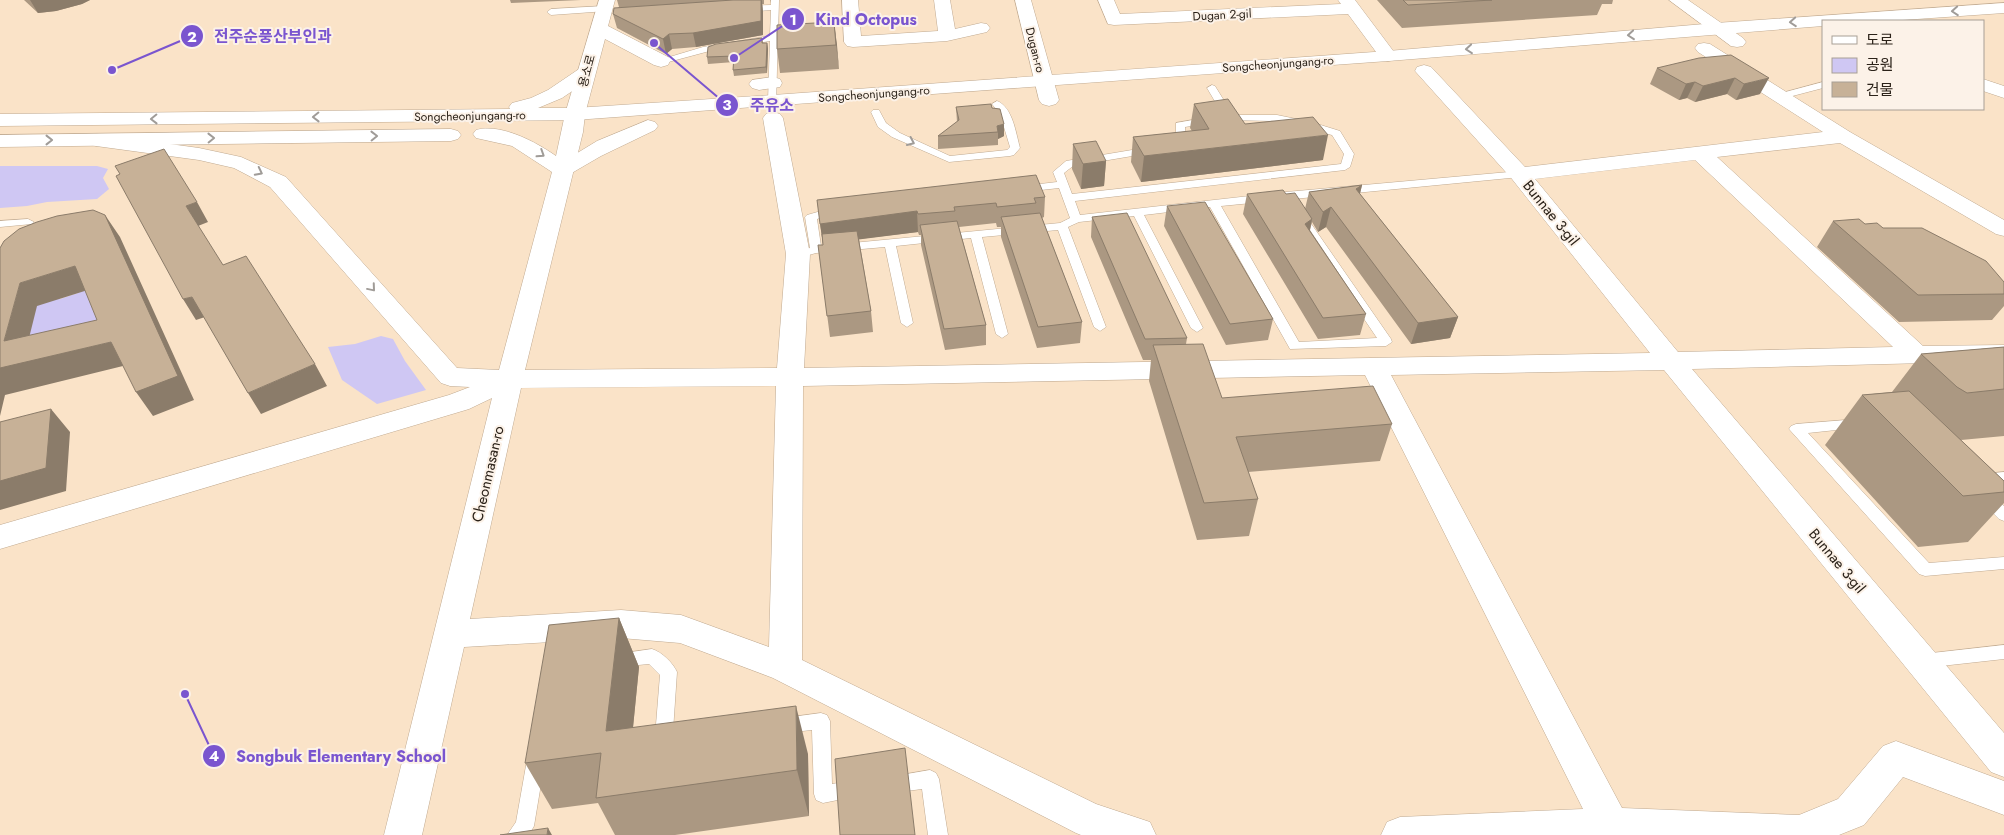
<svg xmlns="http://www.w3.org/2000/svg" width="2004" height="835" font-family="Jost,'Noto Sans KR',sans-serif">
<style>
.green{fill:#cfc7f3}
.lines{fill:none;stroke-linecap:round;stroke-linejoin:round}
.service-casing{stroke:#c0aa91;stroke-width:1}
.minor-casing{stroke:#c0aa91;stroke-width:1}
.tertiary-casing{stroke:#c0aa91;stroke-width:1}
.service{fill:#fff;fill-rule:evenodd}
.minor{fill:#fff;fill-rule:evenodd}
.tertiary{fill:#fff;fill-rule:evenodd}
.wall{fill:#ab9882}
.shaded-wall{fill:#8b7c6a}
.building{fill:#c7b197;stroke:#8b7c6a;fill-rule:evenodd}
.oneway{stroke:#a09c98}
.labels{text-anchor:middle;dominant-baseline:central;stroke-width:4;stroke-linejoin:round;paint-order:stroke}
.far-street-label{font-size:12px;fill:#2b2219;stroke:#fcf2e8}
.street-label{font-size:15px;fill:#2b2219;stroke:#fcf2e8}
.leader{fill:none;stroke:#7a55cf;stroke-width:2}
.callout-dot{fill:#7a55cf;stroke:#fcf2e8;stroke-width:2}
.mark-label{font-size:15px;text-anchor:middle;font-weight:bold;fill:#fff}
.callout-label{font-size:16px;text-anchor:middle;font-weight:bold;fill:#7a55cf;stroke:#fcf2e8;stroke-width:4;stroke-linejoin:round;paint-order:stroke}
</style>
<rect width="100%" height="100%" fill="#fae3c8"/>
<path class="green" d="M 0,166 L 97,166 L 108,169 L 103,178 L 109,189 L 97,199 L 47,202 L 27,206 L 0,208 Z
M 86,275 L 114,343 L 16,355 L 35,289 L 60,299 L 78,293 Z
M 381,336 L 393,339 L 405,361 L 426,390 L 377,404 L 342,380 L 328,347 L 355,344 Z"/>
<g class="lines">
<g class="service-casing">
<path id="service" d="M 771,0 L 779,0 L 776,103 L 773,104 L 768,101 L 770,41 L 717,49 L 661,64 L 656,61 L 703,47 L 770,36 L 771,10 L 746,12 L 742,9 L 746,6 L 771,5 Z
M 604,6 L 607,7 L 607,11 L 551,15 L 547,12 L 551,9 Z
M 1823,82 L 1823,88 L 1781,99 L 1776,96 L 1778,94 Z
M 1212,85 L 1215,86 L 1233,115 L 1277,115 L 1311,122 L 1340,131 L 1354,154 L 1350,167 L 1345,170 L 1075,201 L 1080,215 L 1286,192 L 1520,171 L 1525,174 L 1520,177 L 1221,206 L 1299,342 L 1377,338 L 1293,214 L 1299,211 L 1303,212 L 1391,339 L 1392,342 L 1386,346 L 1290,349 L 1210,207 L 1144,215 L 1203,328 L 1197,332 L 1191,328 L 1134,216 L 1079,222 L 1068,227 L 1106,327 L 1100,331 L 1094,327 L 1058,230 L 982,237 L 1008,334 L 1002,338 L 996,334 L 971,238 L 896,246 L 913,323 L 907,327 L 901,323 L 885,247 L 816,253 L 798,258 L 792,254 L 794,252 L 810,248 L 805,217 L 807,215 L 835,207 L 839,208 L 841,210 L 839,212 L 817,219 L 821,246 L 1060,223 L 1070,218 L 1059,188 L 1023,192 L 1018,189 L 1023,186 L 1057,182 L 1053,172 L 1066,161 L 1150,147 L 1155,150 L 1150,153 L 1073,166 L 1064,173 L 1072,194 L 1341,164 L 1344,154 L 1332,135 L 1277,121 L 1226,120 L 1207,88 Z
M 997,101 C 1013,107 1016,134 1020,148 L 1014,155 L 1010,156 L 949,162 L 892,137 L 878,127 L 871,112 L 873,110 L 879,110 L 886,123 L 900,133 L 950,156 L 1007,150 L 1010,147 L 1000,114 L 992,104 Z
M 1210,117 L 1215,120 L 1214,122 L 1185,127 L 1186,144 L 1181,147 L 1172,147 L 1171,145 L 1176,142 L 1176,123 Z
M 28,219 L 34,222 L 32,224 L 0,227 L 0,221 Z
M 1859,419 L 1864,421 L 1866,424 L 1864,427 L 1808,433 L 1929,563 L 2004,557 L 2004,569 L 1925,576 L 1919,574 L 1789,429 L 1791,426 L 1796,424 Z
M 2004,472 L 2004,482 L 1982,484 L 1977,483 L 1975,479 L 1977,475 Z
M 1985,491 L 1990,492 L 2004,506 L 2004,521 L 1999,519 L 1980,500 L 1978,496 L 1980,492 Z
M 2004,645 L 2004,659 L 1923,668 L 1917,666 L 1915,661 L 1917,656 L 1923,654 Z
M 652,649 C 662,652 673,663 677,672 L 673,731 L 676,737 L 673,743 L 667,745 L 658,743 L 655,737 L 660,675 L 649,664 L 617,667 L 611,665 L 609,660 L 611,655 Z
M 821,713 L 827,715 L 830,721 L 832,784 L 855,780 L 862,783 L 864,789 L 862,795 L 823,803 L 816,800 L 814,794 L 812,730 L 783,733 L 777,731 L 774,725 L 777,719 Z
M 536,752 L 542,754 L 545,760 L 534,826 L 529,835 L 507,835 L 516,822 L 527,760 L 530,754 Z
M 930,770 L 936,773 L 939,779 L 948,835 L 928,835 L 922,789 L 891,793 L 884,790 L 882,784 L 884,778 Z"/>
</g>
<g class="minor-casing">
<path id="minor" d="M 599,0 L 615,0 L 608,26 L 668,57 L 670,61 L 668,65 L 661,67 L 654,65 L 605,39 L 585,114 L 583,132 L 525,370 L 777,368 L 786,254 L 763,118 L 766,114 L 773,112 L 780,114 L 783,118 L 810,254 L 804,368 L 1650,353 L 1512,179 L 1415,71 L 1417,67 L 1424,65 L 1431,67 L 1525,167 L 1823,132 L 1698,52 L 1695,48 L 1698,44 L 1704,43 L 1710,44 L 1850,132 L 2004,220 L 2004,236 L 1996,234 L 1840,143 L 1717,157 L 1923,346 L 2004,345 L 2004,361 L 1692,369 L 2004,733 L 2004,777 L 1991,772 L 1664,370 L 1391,375 L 1622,808 L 1799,815 L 1838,799 L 1883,746 L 1896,741 L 2004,781 L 2004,815 L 1903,777 L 1864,825 L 1839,835 L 1381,835 L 1387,822 L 1400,817 L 1583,809 L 1365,375 L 803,386 L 802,660 L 1096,804 L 1150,822 L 1156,835 L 1081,835 L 1076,833 L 773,678 L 680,643 L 621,638 L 464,647 L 422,835 L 384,835 L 492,398 L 469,409 L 0,549 L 0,525 L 449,395 L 470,387 L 450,386 L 441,383 L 270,187 L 234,168 L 199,160 L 96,146 L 89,144 L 86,140 L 89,136 L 96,134 L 199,148 L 241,157 L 286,177 L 457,368 L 499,370 L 552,172 L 512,146 L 476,138 L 473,134 L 476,130 C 501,123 536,142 556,156 L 565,114 ZM 1695,160 L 1893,347 L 1678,352 L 1535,179 ZM 776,386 L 769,647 L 681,615 L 621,610 L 470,619 L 521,388 Z
M 842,0 L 858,0 L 861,36 L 938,31 L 934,0 L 950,0 L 955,29 L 981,23 L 987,24 L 990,28 L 987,32 L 947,41 L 853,47 L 847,46 L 844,42 Z
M 1015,0 L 1031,0 L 1059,100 L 1056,104 L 1049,106 L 1042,104 L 1039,100 Z
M 1098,0 L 1114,0 L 1120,14 L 1341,4 L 1338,0 L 1355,0 L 1397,56 L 1394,60 L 1388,61 L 1382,60 L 1348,14 L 1114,25 L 1108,24 Z
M 1669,0 L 1688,0 L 1743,38 L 1746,42 L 1743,46 L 1737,47 L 1731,46 Z
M 773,77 L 780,79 L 782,83 L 780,87 L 759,90 L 752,88 L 749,84 L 752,80 Z
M 1983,79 L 2004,86 L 2004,98 L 1983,91 Z"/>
</g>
<g class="tertiary-casing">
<path id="tertiary" d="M 2004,3 L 2004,13 L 1888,21 L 1823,21 L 1823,26 L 1388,61 L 575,120 L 0,126 L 0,114 L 510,109 L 509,107 L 512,103 L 531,98 L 548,90 L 579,69 L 586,67 L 593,69 L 595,73 L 593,77 L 562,98 L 538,108 L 575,108 L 773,95 L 1388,51 L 1716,23 Z
M 648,120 L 655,122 L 658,126 L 655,130 L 601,156 L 570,174 L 563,176 L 556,174 L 552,170 L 556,166 L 597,141 Z
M 451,129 L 458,131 L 461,135 L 458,139 L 451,141 L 0,147 L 0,135 Z"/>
</g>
<use href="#service" class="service"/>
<use href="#minor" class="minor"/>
<use href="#tertiary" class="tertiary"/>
</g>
<path class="wall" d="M 24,0 L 90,0 L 82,4 L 56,11 L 38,13 Z
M 510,0 L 581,0 L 511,3 Z
M 617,0 L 764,0 L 764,4 L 762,4 L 763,12 L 763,35 L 696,47 L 672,49 L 666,54 L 617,28 L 613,14 L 619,7 Z
M 1377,0 L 1613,0 L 1612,4 L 1602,4 L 1597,15 L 1402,28 Z
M 834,22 L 839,69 L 780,73 L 777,49 Z
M 762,38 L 763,43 L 767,43 L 768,49 L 767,73 L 734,76 L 733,70 L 734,62 L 708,64 L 707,57 Z
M 1731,55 L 1760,94 L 1736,100 L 1727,94 L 1695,102 L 1687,98 L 1679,100 L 1650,84 L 1657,68 Z
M 1194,104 L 1245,124 L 1323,160 L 1141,182 L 1131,162 L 1133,137 L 1192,131 L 1190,128 Z
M 956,107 L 992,108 L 1004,136 L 998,139 L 998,145 L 938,149 L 938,136 L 957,122 Z
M 1073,144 L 1106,161 L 1104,186 L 1081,189 L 1072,169 Z
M 1362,185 L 1360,194 L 1458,317 L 1450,338 L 1411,344 L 1326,227 L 1318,232 L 1312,222 L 1310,230 L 1366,314 L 1360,335 L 1318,339 L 1243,214 L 1247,194 L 1286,194 L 1305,209 L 1309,192 Z
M 1045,197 L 1044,217 L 1042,218 L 1082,322 L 1080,343 L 1037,348 L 1001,237 L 1001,227 L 997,227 L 996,223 L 959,227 L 986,325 L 986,345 L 945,350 L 921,245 L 921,235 L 919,235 L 918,232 L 859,239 L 871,311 L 873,332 L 830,337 L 818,245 L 823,245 L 817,200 Z
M 1167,206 L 1273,319 L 1268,340 L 1226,345 L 1164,226 Z
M 1092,217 L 1187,338 L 1186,344 L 1222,398 L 1392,424 L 1380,461 L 1248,472 L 1258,499 L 1249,536 L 1197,540 L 1149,381 L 1151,360 L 1143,360 L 1091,237 Z
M 1833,221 L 1865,224 L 1883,228 L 2004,282 L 2004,306 L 1992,320 L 1899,322 L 1817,247 Z
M 2004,347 L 2004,436 L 1961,440 L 2004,481 L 2004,503 L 1968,542 L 1918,547 L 1825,445 L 1862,395 L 1892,392 L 1921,354 Z
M 619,618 L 639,667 L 633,727 L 808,754 L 809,816 L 675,835 L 615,835 L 598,803 L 552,809 L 525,763 Z"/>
<path class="shaded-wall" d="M 30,0 L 90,0 L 82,4 L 56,11 L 38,13 Z
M 762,0 L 763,12 L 763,35 L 696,47 L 693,33 Z
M 834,22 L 837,45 L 839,69 L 836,45 Z
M 669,34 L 672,49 L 666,54 L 663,39 Z
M 767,43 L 768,49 L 767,73 L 766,67 Z
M 1735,78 L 1727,94 L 1695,102 L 1703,86 Z
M 1769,78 L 1760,94 L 1736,100 L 1744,84 Z
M 1695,82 L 1687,98 L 1679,100 L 1686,84 Z
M 1004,124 L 1004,136 L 998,139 L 998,132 L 997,126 Z
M 1328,135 L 1323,160 L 1141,182 L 1144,156 Z
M 1106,161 L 1104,186 L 1081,189 L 1083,164 Z
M 1362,185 L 1357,205 L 1356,189 Z
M 197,202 L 208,222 L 198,226 L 186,206 Z
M 1331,207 L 1326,227 L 1318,232 L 1323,212 Z
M 917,211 L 918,232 L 823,244 L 820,224 Z
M 105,215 L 120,237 L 194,400 L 153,416 L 136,392 Z
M 1312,219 L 1308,239 L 1305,224 Z
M 75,266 L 91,289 L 37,306 L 23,362 L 111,342 L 127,365 L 5,395 L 0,416 L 0,368 L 4,341 L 20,283 Z
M 192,297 L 205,317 L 196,320 L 183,299 Z
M 1458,317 L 1450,338 L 1411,344 L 1418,323 Z
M 315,364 L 327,386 L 261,414 L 248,393 Z
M 51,409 L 70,432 L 66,491 L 0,510 L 0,481 Z
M 619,618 L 639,667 L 628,778 L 606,731 Z
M 796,706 L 808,754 L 809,816 L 797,770 Z
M 548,828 L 552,835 L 547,835 Z"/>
<path class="building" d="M 733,0 L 761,0 L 761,21 L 693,33 L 669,34 L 663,39 L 613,14 L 614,8 Z
M 1403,0 L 1492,0 L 1408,5 Z
M 834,22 L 836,45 L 777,49 L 777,25 Z
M 762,38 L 762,43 L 767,43 L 766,67 L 733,70 L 734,56 L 707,57 L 708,47 L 716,44 Z
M 1731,55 L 1769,78 L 1744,84 L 1735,78 L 1703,86 L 1695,82 L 1686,84 L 1657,68 L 1699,58 Z
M 1228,99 L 1245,124 L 1313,117 L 1328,135 L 1144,156 L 1133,137 L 1209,129 L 1194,104 Z
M 991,104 L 992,108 L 1000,109 L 1004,124 L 997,126 L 998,132 L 938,136 L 959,120 L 956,107 Z
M 1096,141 L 1106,161 L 1083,164 L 1073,144 Z
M 164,149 L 197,202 L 186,206 L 223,265 L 246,256 L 315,364 L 248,393 L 192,297 L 183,299 L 116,176 L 120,174 L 115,166 Z
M 1036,175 L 1045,197 L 1034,198 L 1036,203 L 997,207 L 996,203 L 954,207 L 955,211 L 918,214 L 917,211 L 820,224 L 817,200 Z
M 1362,185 L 1356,189 L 1458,317 L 1418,323 L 1331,207 L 1323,212 L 1309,192 Z
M 1283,190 L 1286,194 L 1295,193 L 1312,219 L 1305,224 L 1366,314 L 1323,318 L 1247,194 Z
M 1205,202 L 1273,319 L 1230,324 L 1167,206 Z
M 93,210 L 105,215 L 178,376 L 136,392 L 111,342 L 0,368 L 0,248 L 4,241 L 19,229 L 37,222 L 57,216 ZM 75,266 L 97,320 L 4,341 L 20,283 Z
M 1040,213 L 1082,322 L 1038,327 L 1001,217 Z
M 1127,213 L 1187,338 L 1145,339 L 1092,217 Z
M 1859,219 L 1865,224 L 1877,223 L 1883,228 L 1922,228 L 1986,261 L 2004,282 L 2004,294 L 1918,295 L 1833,221 Z
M 957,221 L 986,325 L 944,329 L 920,225 Z
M 857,231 L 871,311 L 827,316 L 818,245 L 823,245 L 822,234 Z
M 1203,344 L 1222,398 L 1373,386 L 1392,424 L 1236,437 L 1258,499 L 1204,503 L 1153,345 Z
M 2004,347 L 2004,389 L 1967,393 L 1957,387 L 1921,354 Z
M 1909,391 L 2004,481 L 2004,492 L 1963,496 L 1862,395 Z
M 51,409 L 46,468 L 0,481 L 0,422 Z
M 619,618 L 606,731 L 796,706 L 797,770 L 596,798 L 601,753 L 525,763 L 549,625 Z
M 905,748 L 915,835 L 840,835 L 835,759 Z
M 548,828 L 547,835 L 500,835 Z"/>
<defs><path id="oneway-chevron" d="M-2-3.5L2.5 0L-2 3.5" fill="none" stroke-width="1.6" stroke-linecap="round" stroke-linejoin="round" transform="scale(1.25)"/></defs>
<g class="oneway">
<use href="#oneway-chevron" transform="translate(1955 11) rotate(176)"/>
<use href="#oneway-chevron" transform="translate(1793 22) rotate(176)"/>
<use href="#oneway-chevron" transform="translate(1631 35) rotate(175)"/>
<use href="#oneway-chevron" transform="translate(1469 49) rotate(175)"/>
<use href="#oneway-chevron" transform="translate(316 117) rotate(179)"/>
<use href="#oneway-chevron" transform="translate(154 119) rotate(179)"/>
<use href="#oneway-chevron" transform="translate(374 136) rotate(-1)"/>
<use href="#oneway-chevron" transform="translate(211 138) rotate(-1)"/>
<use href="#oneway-chevron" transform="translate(49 140)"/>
<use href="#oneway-chevron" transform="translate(911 142) rotate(25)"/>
<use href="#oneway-chevron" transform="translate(541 154) rotate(33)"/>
<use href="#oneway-chevron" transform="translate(259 172) rotate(27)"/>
<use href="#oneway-chevron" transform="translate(372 288) rotate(50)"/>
</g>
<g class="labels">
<g class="far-street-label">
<text transform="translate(1222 15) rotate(-3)">Dugan 2-gil</text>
<text transform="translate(1035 50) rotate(76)">Dugan-ro</text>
<text transform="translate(1278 64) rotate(-4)">Songcheonjungang-ro</text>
<text transform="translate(587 71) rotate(-75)">용소로</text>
<text transform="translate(874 94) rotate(-4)">Songcheonjungang-ro</text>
<text transform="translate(470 116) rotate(-1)">Songcheonjungang-ro</text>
</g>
<g class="street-label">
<text transform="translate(1551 213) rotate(51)">Bunnae 3-gil</text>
<text transform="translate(488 474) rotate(-77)">Cheonmasan-ro</text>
<text transform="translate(1837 561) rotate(50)">Bunnae 3-gil</text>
</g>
</g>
<path class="leader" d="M734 58L793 19M112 70L192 36M654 43L727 105M185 694L214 756"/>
<g class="callout-dot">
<circle cx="734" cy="58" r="5"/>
<circle cx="112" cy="70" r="5"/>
<circle cx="654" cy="43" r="5"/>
<circle cx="185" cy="694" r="5"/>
<circle cx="793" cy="19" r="12"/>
<circle cx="192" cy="36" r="12"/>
<circle cx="727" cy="105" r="12"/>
<circle cx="214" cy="756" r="12"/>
</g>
<g class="mark-label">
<text x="793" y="25">1</text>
<text x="192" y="42">2</text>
<text x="727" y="110">3</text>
<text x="214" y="761">4</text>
</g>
<g class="callout-label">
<text x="866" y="25">Kind Octopus</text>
<text x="273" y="42">전주순풍산부인과</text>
<text x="772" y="111">주유소</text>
<text x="341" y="762">Songbuk Elementary School</text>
</g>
<rect x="1822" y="20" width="162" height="90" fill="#fcf2e8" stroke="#a89f95"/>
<rect x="1832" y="36" width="25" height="8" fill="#ffffff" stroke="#a89f95"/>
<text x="1866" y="45" font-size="15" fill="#2b2219">도로</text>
<rect x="1832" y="58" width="25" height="15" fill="#cfc7f3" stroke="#a89f95"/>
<text x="1866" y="70" font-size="15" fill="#2b2219">공원</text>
<rect x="1832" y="82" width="25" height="15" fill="#c7b197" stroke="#a89f95"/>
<text x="1866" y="95" font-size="15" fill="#2b2219">건물</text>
</svg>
